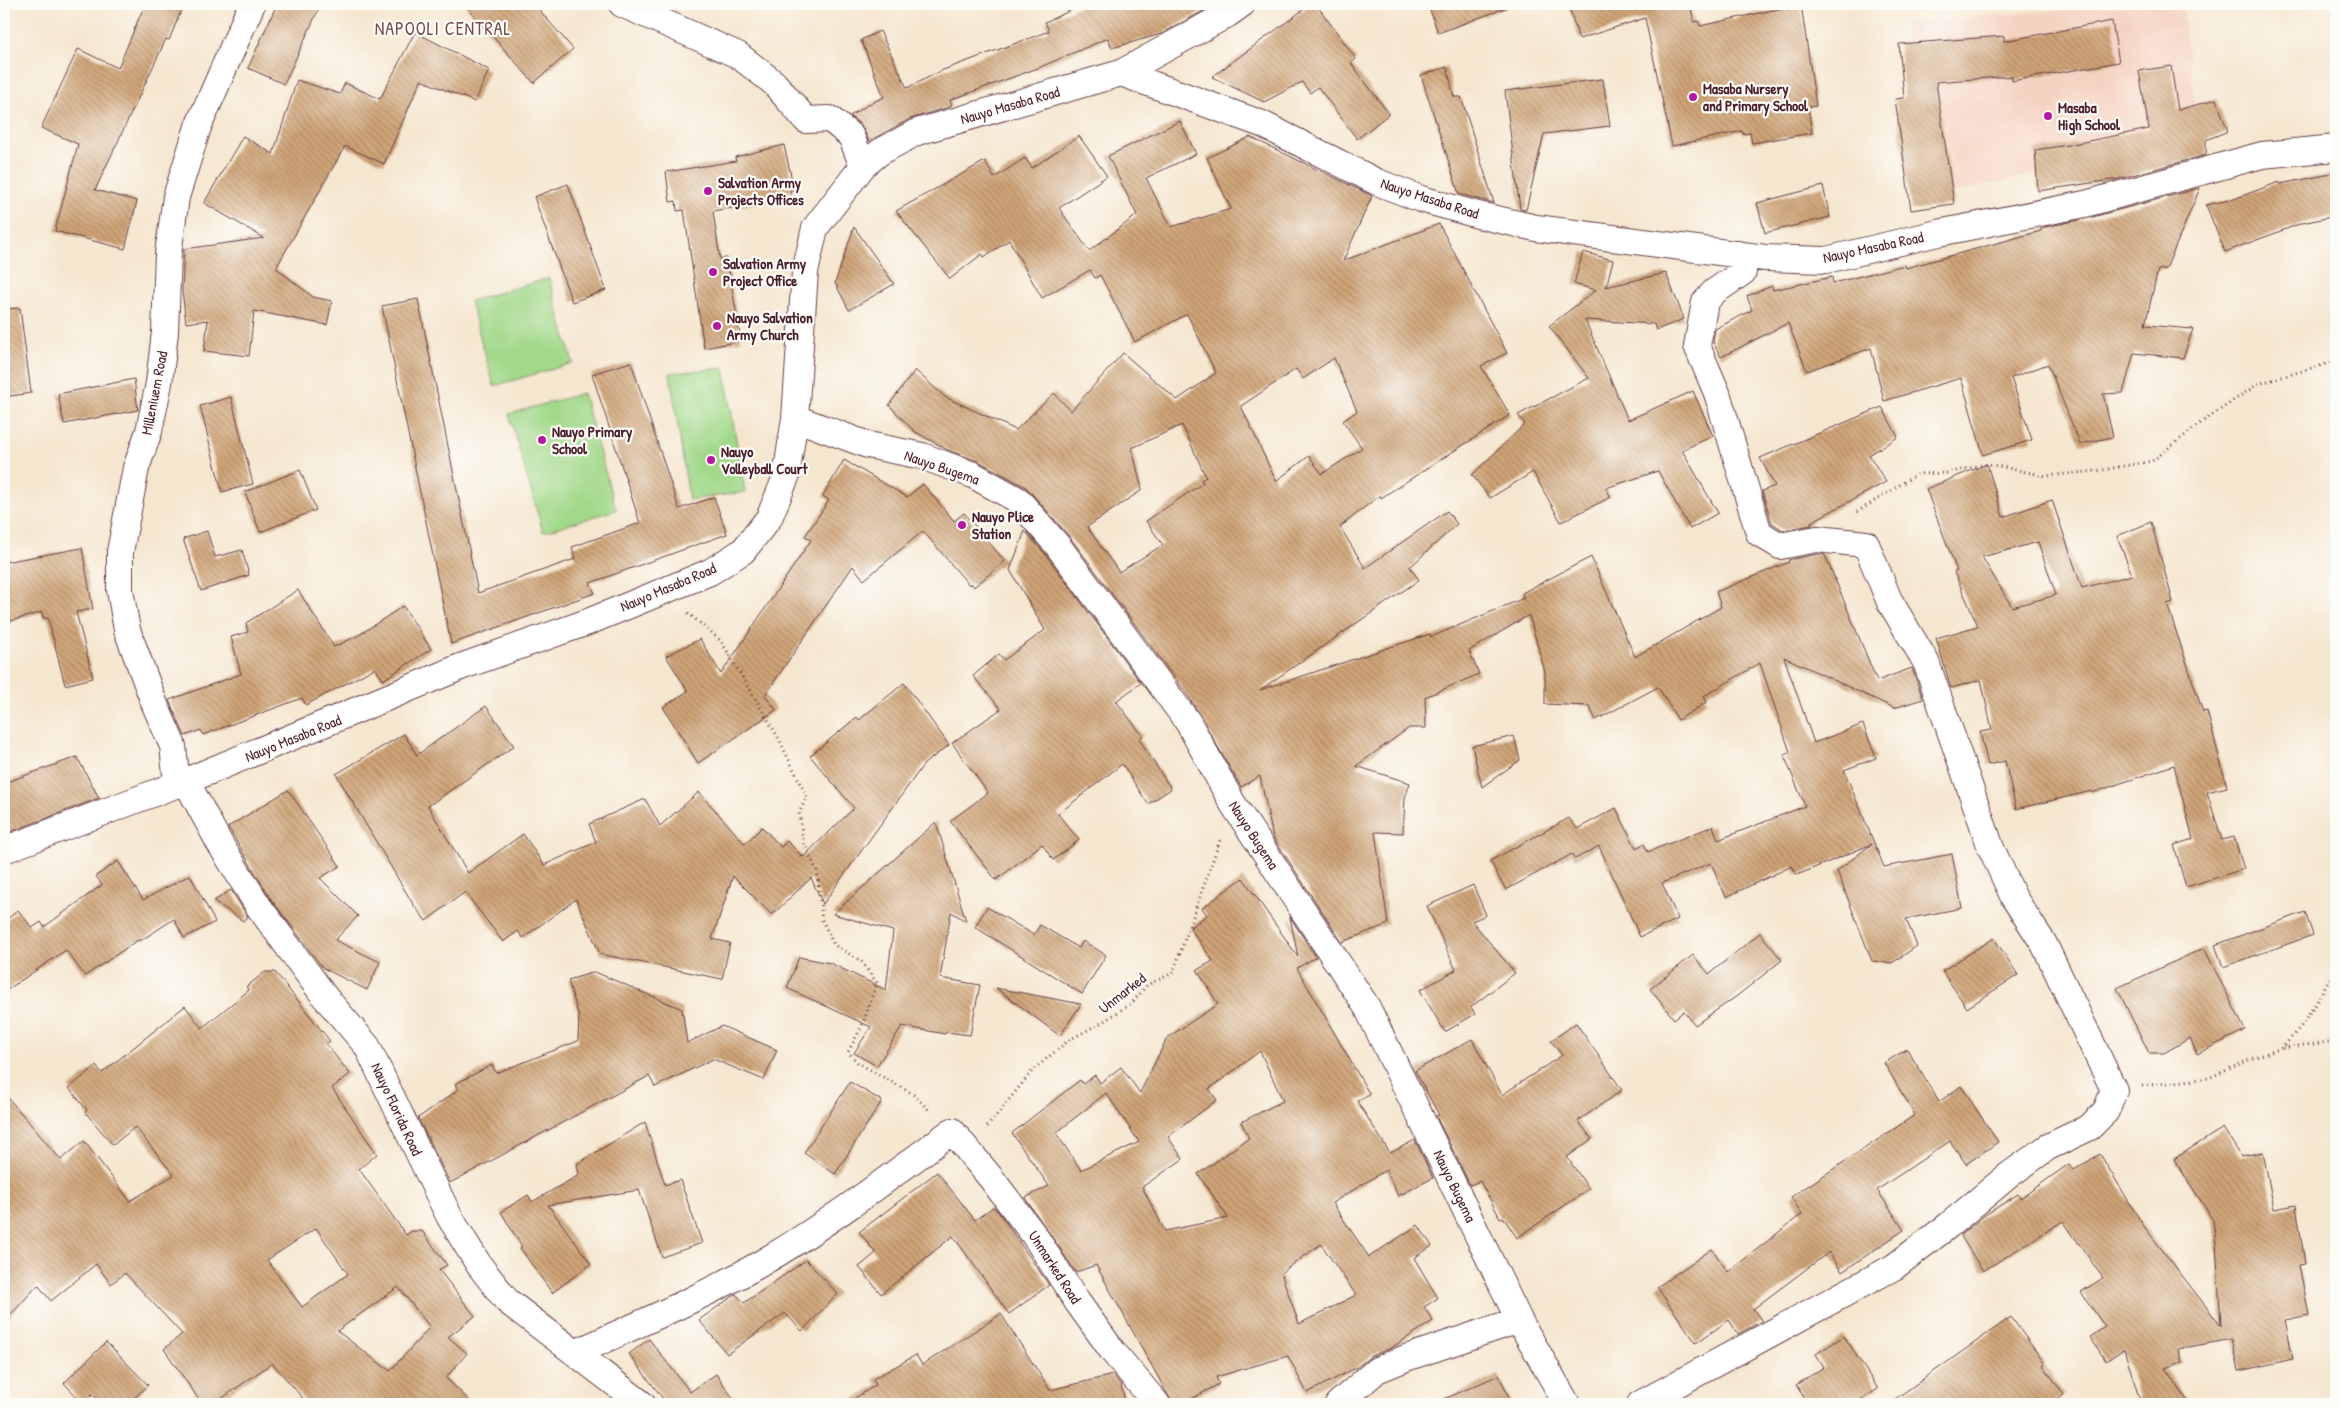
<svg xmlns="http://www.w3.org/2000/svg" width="2340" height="1408" font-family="'Patrick Hand',sans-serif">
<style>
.built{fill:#f5d3c2}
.pitch{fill:#a1d889;stroke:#767c5a}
.building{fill:url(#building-back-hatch);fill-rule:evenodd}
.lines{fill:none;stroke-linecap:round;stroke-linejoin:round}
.street-casing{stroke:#643d44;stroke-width:28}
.path{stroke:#643d44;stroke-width:3;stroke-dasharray:1 4;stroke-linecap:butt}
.street{stroke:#fff;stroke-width:26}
.poi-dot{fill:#b5179e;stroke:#fdfcf7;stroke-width:2}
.labels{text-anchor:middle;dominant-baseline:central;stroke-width:4.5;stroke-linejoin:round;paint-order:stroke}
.poi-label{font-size:15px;font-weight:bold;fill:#4a1f2b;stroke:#fdfcf7;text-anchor:start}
.street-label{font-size:15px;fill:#4a1f2b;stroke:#fdfcf7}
.quarter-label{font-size:18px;letter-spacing:1px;fill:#794e46;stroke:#fdfcf7}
</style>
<defs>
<pattern id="building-back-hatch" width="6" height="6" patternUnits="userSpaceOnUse" patternTransform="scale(1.25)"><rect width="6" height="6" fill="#cfa477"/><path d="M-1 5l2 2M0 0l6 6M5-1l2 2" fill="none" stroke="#aa8562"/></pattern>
</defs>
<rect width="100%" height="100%" fill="#fdfcf7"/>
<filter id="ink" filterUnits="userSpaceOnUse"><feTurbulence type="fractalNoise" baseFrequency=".02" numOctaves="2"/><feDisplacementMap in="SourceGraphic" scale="10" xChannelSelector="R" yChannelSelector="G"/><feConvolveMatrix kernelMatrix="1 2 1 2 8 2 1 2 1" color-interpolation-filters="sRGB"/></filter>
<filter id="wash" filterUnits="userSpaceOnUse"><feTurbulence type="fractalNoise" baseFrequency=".0096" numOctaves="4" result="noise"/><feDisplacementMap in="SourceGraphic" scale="20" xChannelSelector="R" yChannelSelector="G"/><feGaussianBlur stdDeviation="1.12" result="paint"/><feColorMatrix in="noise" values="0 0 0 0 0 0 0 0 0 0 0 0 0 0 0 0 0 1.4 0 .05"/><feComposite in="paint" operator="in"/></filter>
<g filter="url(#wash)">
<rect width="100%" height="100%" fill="#f5e6cf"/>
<path class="built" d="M 2150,4 L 2182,4 L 2199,136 L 1917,201 L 1904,22 Z"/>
<path class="pitch" d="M 549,278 L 573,363 L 494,386 L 470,301 Z
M 724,368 L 745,492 L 689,500 L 670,373 Z
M 583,393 L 616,510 L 543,532 L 509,414 Z"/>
<g id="blocks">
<path class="building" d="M 145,4 L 184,4 L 169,40 L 166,39 L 95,190 L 137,201 L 125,249 L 55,231 L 78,144 L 41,128 L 78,49 L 118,68 Z
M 277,4 L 321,4 L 284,84 L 248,68 Z
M 464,4 L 534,4 L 573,49 L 534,83 Z
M 1085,4 L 1216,4 L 1161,34 L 1112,48 L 1108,38 L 1038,68 L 950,100 L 952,105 L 949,107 L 910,119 L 869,141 L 861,125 L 850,116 L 869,104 L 884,97 L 861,40 L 880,31 L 907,88 L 943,70 L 1049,31 L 1045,22 Z
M 1311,4 L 1316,4 L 1356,59 L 1351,63 L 1389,114 L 1357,139 L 1318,87 L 1310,93 L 1302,82 L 1264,102 L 1212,77 Z
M 1428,4 L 1508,4 L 1508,7 L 1438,33 Z
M 1568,4 L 1690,4 L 1694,22 L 1698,21 L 1700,26 L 1801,4 L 1816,106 L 1808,107 L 1812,133 L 1752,143 L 1750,133 L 1743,134 L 1742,131 L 1672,146 L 1645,18 L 1579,39 Z
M 2112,21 L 2119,62 L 2012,81 L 2012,76 L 1936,82 L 1954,204 L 1911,210 L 1895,99 L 1904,98 L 1899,44 L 2004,36 L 2004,41 Z
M 415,32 L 489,70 L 475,102 L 421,80 L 384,164 L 345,146 L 276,268 L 313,297 L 332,301 L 327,325 L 254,311 L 249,356 L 204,351 L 208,320 L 186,323 L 182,290 L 184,249 L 264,238 L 204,203 L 243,136 L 273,154 L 297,80 L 340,94 L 345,83 L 380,99 Z
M 2171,66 L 2178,110 L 2216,99 L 2228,131 L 2206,140 L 2206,155 L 2118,179 L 2038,191 L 2035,150 L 2068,145 L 2149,129 L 2139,71 Z
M 1447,67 L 1454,97 L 1461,97 L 1494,203 L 1459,194 L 1421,75 Z
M 1603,79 L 1610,126 L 1544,134 L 1526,210 L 1520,209 L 1505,91 Z
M 1180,121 L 1196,154 L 1146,178 L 1171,227 L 1231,209 L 1207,158 L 1250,137 L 1372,196 L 1343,261 L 1439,224 L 1507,353 L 1481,366 L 1510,415 L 1381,498 L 1380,495 L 1340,527 L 1365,568 L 1447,511 L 1457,524 L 1410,567 L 1419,580 L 1260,690 L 1430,634 L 1431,637 L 1524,598 L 1522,593 L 1591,557 L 1635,657 L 1721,607 L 1716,592 L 1789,562 L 1788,560 L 1818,554 L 1825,555 L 1877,681 L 1912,668 L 1923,699 L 1894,708 L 1784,657 L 1814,743 L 1863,724 L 1876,758 L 1844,770 L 1884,867 L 1952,854 L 1962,908 L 1906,919 L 1917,946 L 1892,963 L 1872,961 L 1837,871 L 1872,844 L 1797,875 L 1792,866 L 1726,897 L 1711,863 L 1662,883 L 1678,919 L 1640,937 L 1599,846 L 1575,859 L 1572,854 L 1506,890 L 1490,861 L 1569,818 L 1577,829 L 1616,808 L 1636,848 L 1644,844 L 1648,852 L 1713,826 L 1718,840 L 1805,806 L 1784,755 L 1790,752 L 1760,663 L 1704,696 L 1707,702 L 1678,720 L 1658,687 L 1596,720 L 1589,706 L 1545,704 L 1545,672 L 1529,615 L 1469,651 L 1479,674 L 1425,697 L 1426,728 L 1409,728 L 1356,766 L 1410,783 L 1405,798 L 1403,833 L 1375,832 L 1388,924 L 1342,942 L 1273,837 L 1260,776 L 1241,787 L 1189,697 L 1069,536 L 1026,487 L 980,462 L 948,450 L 914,431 L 889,405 L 915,370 L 945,397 L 1016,430 L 1054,393 L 1071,411 L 1123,353 L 1177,400 L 1216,373 L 1187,314 L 1135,342 L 1100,275 L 1095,278 L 1090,270 L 1042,298 L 1009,240 L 984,257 L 982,254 L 950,279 L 896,211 L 985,161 L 994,178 L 1025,158 L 1032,168 L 1079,136 L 1107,176 L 1059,208 L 1089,251 L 1137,215 L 1108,156 ZM 1334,358 L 1357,411 L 1343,421 L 1362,448 L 1322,474 L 1309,456 L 1276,481 L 1241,406 L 1296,369 L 1303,379 ZM 1182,425 L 1206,477 L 1201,480 L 1203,483 L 1146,521 L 1163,545 L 1119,572 L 1087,527 L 1142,490 L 1132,448 Z
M 784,145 L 794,189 L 790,190 L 791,197 L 713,211 L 720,259 L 727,258 L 741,341 L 704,348 L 684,210 L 677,211 L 676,201 L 670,202 L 666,172 L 736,161 L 735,157 Z
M 2336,173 L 2336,216 L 2302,223 L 2225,252 L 2206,205 L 2234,199 L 2279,182 L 2280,184 Z
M 568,184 L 606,290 L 572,302 L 534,197 Z
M 1823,186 L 1830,217 L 1765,233 L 1757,203 Z
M 2200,188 L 2166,269 L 2158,270 L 2145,325 L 2193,329 L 2183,358 L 2134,353 L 2123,393 L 2103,394 L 2113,437 L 2080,444 L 2048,364 L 2011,378 L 2032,440 L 1983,455 L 1961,378 L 1884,401 L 1871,348 L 1807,371 L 1788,323 L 1721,357 L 1713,342 L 1715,329 L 1752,310 L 1747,296 L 1772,286 L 1773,290 L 1832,277 L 1833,283 L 1905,265 L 1906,268 L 2041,231 L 2041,228 L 2045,227 L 2089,218 Z
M 854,227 L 894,284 L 849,310 L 835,283 Z
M 1583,252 L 1613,260 L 1606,287 L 1666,273 L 1684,319 L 1656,330 L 1654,324 L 1585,320 L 1628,420 L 1693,391 L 1713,436 L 1682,450 L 1718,513 L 1690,529 L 1658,471 L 1606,488 L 1611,497 L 1561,522 L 1533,472 L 1490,498 L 1472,475 L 1525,424 L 1518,415 L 1589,378 L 1549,326 L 1596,290 L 1574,284 Z
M 418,299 L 478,593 L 575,559 L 572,547 L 640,523 L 592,374 L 631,362 L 679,509 L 714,497 L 727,534 L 590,583 L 595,593 L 451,644 L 382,306 Z
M 20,308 L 31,393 L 4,397 L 4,309 Z
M 134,379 L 138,410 L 64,424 L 58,394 Z
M 231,397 L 253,484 L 222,492 L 200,406 Z
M 1882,407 L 1898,437 L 1869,455 L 1886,482 L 1811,522 L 1812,525 L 1783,530 L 1772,523 L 1762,491 L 1775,486 L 1760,458 Z
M 844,460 L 907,497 L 923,484 L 954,521 L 964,513 L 1005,561 L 974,587 L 971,583 L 969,585 L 923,531 L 864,580 L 853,566 L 765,695 L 776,710 L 698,763 L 663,707 L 688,691 L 666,656 L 700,639 L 721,674 L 811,540 L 805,536 L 829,500 L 823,496 Z
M 1987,464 L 2003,517 L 2052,500 L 2082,588 L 2132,575 L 2117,536 L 2151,522 L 2173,602 L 2167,604 L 2203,712 L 2207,711 L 2227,787 L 2207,792 L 2222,840 L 2234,837 L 2244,869 L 2186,887 L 2174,845 L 2193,839 L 2174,765 L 2092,793 L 2092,791 L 2016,809 L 2005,761 L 1988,765 L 1980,732 L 1992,730 L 1981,680 L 1951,688 L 1936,638 L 1978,626 L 1954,572 L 1957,571 L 1926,489 ZM 2038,542 L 2056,595 L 2012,607 L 1982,557 Z
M 300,470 L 316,510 L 260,532 L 245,492 Z
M 207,531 L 215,557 L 242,550 L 249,575 L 201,591 L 183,539 Z
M 1025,531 L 1046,555 L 1141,683 L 1116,701 L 1143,736 L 1139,739 L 1171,789 L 1148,804 L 1122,764 L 1058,814 L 1079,840 L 1053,860 L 1042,844 L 996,880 L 950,821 L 988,793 L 952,743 L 1001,709 L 973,676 L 999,654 L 1004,660 L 1045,630 L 1010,570 Z
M 82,548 L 93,609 L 76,612 L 93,678 L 65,685 L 48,618 L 43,618 L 42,612 L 4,623 L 4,562 Z
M 298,590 L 334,647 L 359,635 L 403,606 L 431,649 L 383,680 L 375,668 L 306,705 L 302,698 L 203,735 L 201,730 L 185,736 L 169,700 L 241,674 L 231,637 L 248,632 L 246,623 Z
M 904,683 L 949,745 L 924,764 L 823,904 L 811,878 L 772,915 L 733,876 L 712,939 L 730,943 L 722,979 L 600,954 L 576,899 L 523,938 L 518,931 L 503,942 L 465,892 L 426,921 L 413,904 L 336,774 L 404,734 L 417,755 L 486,706 L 514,746 L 428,806 L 468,873 L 523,834 L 544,865 L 596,842 L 589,824 L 645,799 L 660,826 L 699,792 L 745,844 L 762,827 L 781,847 L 787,841 L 803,857 L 854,808 L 810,756 L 857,717 L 859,720 Z
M 1514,736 L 1520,760 L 1482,787 L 1472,746 Z
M 77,757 L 99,798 L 10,832 L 4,813 L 4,783 Z
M 288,790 L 340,866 L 320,878 L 358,916 L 335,940 L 380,962 L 367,990 L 323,968 L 271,899 L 228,827 Z
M 936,822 L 966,921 L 951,912 L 940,978 L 980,985 L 970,1035 L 946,1032 L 945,1034 L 902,1026 L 877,1066 L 854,1053 L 871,1027 L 787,988 L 799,957 L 830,963 L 886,990 L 893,931 L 833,914 Z
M 118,861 L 143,900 L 190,875 L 215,922 L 184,938 L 174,919 L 140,941 L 138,940 L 85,976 L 66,950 L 4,992 L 4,922 L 18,910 L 32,928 L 41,922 L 44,927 L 102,885 L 96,876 Z
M 1243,878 L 1298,957 L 1290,917 L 1316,957 L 1297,968 L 1370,1095 L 1357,1101 L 1390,1153 L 1415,1140 L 1433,1178 L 1398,1196 L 1386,1170 L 1332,1203 L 1369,1257 L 1418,1225 L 1432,1246 L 1414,1258 L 1438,1298 L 1424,1307 L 1433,1321 L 1391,1348 L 1371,1356 L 1356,1368 L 1307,1393 L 1288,1356 L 1216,1377 L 1219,1384 L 1182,1404 L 1173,1404 L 1096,1265 L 1076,1272 L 1025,1198 L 1049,1186 L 1012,1133 L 1080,1080 L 1083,1084 L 1095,1075 L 1100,1083 L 1121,1067 L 1140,1093 L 1167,1038 L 1218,1004 L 1197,970 L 1213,961 L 1190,928 L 1207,915 L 1202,908 ZM 1260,1051 L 1283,1101 L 1241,1122 L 1249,1138 L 1198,1174 L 1228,1218 L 1165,1231 L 1142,1187 L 1183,1159 L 1168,1137 L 1217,1100 L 1209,1089 ZM 1106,1093 L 1139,1142 L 1081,1170 L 1056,1133 ZM 1321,1244 L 1356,1295 L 1299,1324 L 1281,1273 Z
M 1473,885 L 1486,915 L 1472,921 L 1515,973 L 1471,1007 L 1475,1014 L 1445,1032 L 1420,990 L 1456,970 L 1427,906 Z
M 231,890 L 248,917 L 243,921 L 214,901 Z
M 987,907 L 1034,935 L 1040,925 L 1079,948 L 1083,941 L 1106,955 L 1082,994 L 975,927 Z
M 2305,912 L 2313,935 L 2223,967 L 2215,945 Z
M 1760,933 L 1782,960 L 1737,996 L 1695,1025 L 1684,1011 L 1674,1019 L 1650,989 L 1693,955 L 1709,974 Z
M 1994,938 L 2018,975 L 1967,1008 L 1942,971 Z
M 2204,948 L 2245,1030 L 2197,1054 L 2190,1038 L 2164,1053 L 2149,1053 L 2117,988 Z
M 265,972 L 275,972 L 330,1041 L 326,1044 L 350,1074 L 332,1088 L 377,1154 L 359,1169 L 406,1235 L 412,1231 L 422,1231 L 447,1265 L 439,1270 L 475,1316 L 448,1337 L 467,1353 L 446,1378 L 473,1404 L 308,1404 L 272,1363 L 214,1404 L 202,1404 L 164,1349 L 182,1334 L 125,1273 L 111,1284 L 96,1264 L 51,1301 L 38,1285 L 4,1322 L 4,1093 L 61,1160 L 84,1141 L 130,1201 L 174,1175 L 135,1127 L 113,1145 L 85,1112 L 87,1110 L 69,1088 L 96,1066 L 102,1073 L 185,1006 L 202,1028 L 249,990 L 246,987 ZM 316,1228 L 348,1274 L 302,1307 L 267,1260 ZM 398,1287 L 430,1327 L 390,1371 L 337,1331 Z
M 595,972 L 682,1009 L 687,1043 L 722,1026 L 777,1050 L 764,1080 L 713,1059 L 655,1087 L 649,1076 L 450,1183 L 418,1118 L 458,1090 L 455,1084 L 492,1065 L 496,1073 L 578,1041 L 579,1017 L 568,980 Z
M 996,988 L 1081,1004 L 1060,1036 Z
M 1576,1023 L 1622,1090 L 1578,1121 L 1592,1139 L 1567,1157 L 1589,1189 L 1517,1238 L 1503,1217 L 1500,1218 L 1480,1181 L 1470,1185 L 1436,1116 L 1439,1115 L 1415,1071 L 1472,1039 L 1502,1095 L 1562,1055 L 1551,1041 Z
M 1907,1049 L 1939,1102 L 1961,1086 L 1998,1142 L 1966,1164 L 1950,1141 L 1877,1190 L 1904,1230 L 1842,1272 L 1829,1252 L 1753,1309 L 1762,1321 L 1738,1334 L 1729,1320 L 1696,1343 L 1657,1287 L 1712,1249 L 1728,1272 L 1802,1214 L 1791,1197 L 1915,1115 L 1884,1063 Z
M 850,1082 L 882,1101 L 835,1174 L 804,1153 Z
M 645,1122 L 665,1185 L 680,1180 L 702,1243 L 662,1257 L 639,1190 L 548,1205 L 591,1264 L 552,1293 L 520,1248 L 522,1247 L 501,1212 L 528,1195 L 532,1202 L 579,1175 L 577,1164 Z
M 2223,1128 L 2241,1156 L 2263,1152 L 2274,1209 L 2296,1205 L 2305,1264 L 2299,1265 L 2309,1315 L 2285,1320 L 2293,1359 L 2239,1371 L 2232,1339 L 2178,1349 L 2182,1362 L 2165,1368 L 2190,1404 L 2141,1404 L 2124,1349 L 2106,1361 L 2090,1337 L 2105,1327 L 2081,1292 L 2103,1278 L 2063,1221 L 1983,1271 L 1960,1235 L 1985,1215 L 2018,1194 L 2021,1198 L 2069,1164 L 2074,1170 L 2100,1154 L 2143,1225 L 2221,1326 L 2216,1243 L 2213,1220 L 2174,1159 Z
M 937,1172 L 975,1220 L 993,1207 L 997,1210 L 1049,1285 L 1009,1314 L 953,1236 L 881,1294 L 859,1267 L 876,1253 L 859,1232 Z
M 806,1260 L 838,1294 L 802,1331 L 785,1313 L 727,1354 L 699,1320 L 736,1294 L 744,1303 Z
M 1001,1314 L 1050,1390 L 1113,1375 L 1121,1385 L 1126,1404 L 845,1404 L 876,1385 L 873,1379 L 916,1355 L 922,1365 Z
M 2011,1317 L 2045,1364 L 2043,1365 L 2064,1395 L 2050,1404 L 1888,1404 Z
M 1844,1336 L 1878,1389 L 1854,1404 L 1808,1404 L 1796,1385 L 1824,1367 L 1816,1354 Z
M 649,1339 L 690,1392 L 716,1374 L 737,1404 L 667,1404 L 629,1354 Z
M 106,1342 L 148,1385 L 128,1404 L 103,1404 L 92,1394 L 83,1403 L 64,1383 Z
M 1499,1375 L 1512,1404 L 1433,1404 Z"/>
</g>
</g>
<g filter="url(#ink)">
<use href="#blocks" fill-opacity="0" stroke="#643d44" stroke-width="1"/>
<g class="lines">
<g class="street-casing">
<path id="street" d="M 622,4 L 738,55 L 774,83 L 806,120 L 830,119 L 851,136 L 863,166
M 1121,73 L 1228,14 L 1242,4
M 795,418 L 868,445 L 922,456 L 973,475 L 1018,500 L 1058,546 L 1188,722 L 1233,804 L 1367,1007 L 1519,1320 L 1567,1404
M 186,781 L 220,844 L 259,907 L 325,997 L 367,1046 L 449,1216 L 479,1265 L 507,1301 L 642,1404
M 177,785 L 173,746 L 155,705 L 127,630 L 120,590 L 120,552 L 136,468 L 149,431 L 159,383 L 165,332 L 168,254 L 176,197 L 198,127 L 252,4
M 4,850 L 186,781 L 463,666 L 588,622 L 710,572 L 743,551 L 769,518 L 786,477 L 795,418 L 805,272 L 815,228 L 863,166 L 880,152 L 917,132 L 1121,73 L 1262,124 L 1377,182 L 1421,199 L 1478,215 L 1536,228 L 1765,258 L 1826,260 L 1938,233 L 2085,204 L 2262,155 L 2336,148
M 575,1353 C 636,1325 699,1299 758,1265 C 824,1227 890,1177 952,1131 L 991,1178 L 1034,1235 L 1078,1303 L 1114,1353 L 1157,1404
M 1338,1404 L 1377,1370 L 1406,1358 L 1519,1320
M 1640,1404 L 1894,1267 L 1949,1225 L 2009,1175 L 2048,1147 L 2090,1127 L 2106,1111 L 2114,1090 L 2044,944 L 2014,898 L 1991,848 L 1926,662 L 1889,600 L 1866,544 L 1817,539 L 1780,546 L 1759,533 L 1717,393 L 1697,346 L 1705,302 L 1714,292 L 1743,272 L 1738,254"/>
</g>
<path class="path" d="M 1857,512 L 1917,474 L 1948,473 L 1988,464 L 2046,476 L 2097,471 L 2152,461 L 2202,422 L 2258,384 L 2336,361
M 688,613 L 721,641 L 778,737 L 807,797 L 799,813 L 804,844 L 817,871 L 822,920 L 834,945 L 861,961 L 877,983 L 862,1026 L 848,1052 L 858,1063 L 913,1094 L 930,1111
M 2283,1048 L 2336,1041
M 2142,1086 L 2209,1078 L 2251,1059 L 2282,1048 L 2304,1023 L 2336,969
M 987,1127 L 1033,1070 L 1069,1040 L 1101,1023 L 1132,1003 L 1147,985 L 1173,973 L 1220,840"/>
<use href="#street" class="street"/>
</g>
</g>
<g class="poi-dot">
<circle cx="1693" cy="97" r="5"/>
<circle cx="2048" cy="116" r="5"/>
<circle cx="708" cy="191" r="5"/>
<circle cx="713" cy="272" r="5"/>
<circle cx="717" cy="326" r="5"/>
<circle cx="542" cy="440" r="5"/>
<circle cx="711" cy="460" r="5"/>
<circle cx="962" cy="525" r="5"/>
</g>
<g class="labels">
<g class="poi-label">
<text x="1703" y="88">Masaba Nursery<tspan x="1703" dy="17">and Primary School</tspan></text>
<text x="2058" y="107">Masaba<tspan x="2058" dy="17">High School</tspan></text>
<text x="718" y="182">Salvation Army<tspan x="718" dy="17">Projects Offices</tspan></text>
<text x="723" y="263">Salvation Army<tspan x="723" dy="17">Project Office</tspan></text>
<text x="727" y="317">Nauyo Salvation<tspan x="727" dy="17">Army Church</tspan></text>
<text x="552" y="431">Nauyo Primary<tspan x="552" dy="17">School</tspan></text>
<text x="721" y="451">Nauyo<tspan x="721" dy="17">Volleyball Court</tspan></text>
<text x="972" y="516">Nauyo Plice<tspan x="972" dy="17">Station</tspan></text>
</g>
<g class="street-label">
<text transform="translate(1010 105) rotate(-16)">Nauyo Masaba Road</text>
<text transform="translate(1430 198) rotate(18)">Nauyo Masaba Road</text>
<text transform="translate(1873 247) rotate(-12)">Nauyo Masaba Road</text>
<text transform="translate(154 393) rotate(-79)">Milleniuem Road</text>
<text transform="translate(942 467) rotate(19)">Nauyo Bugema</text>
<text transform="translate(668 587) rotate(-23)">Nauyo Masaba Road</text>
<text transform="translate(293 738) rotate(-22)">Nauyo Masaba Road</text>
<text transform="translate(1254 835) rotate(57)">Nauyo Bugema</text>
<text transform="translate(1122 993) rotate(-38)">Unmarked</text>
<text transform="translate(397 1109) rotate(65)">Nauyo Florida Road</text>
<text transform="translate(1455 1186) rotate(64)">Nauyo Bugema</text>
<text transform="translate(1055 1267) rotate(57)">Unmarked Road</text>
</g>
<g class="quarter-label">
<text x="443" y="28">NAPOOLI CENTRAL</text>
</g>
</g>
<rect width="2340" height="1408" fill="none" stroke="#fdfcf7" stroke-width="20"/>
</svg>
